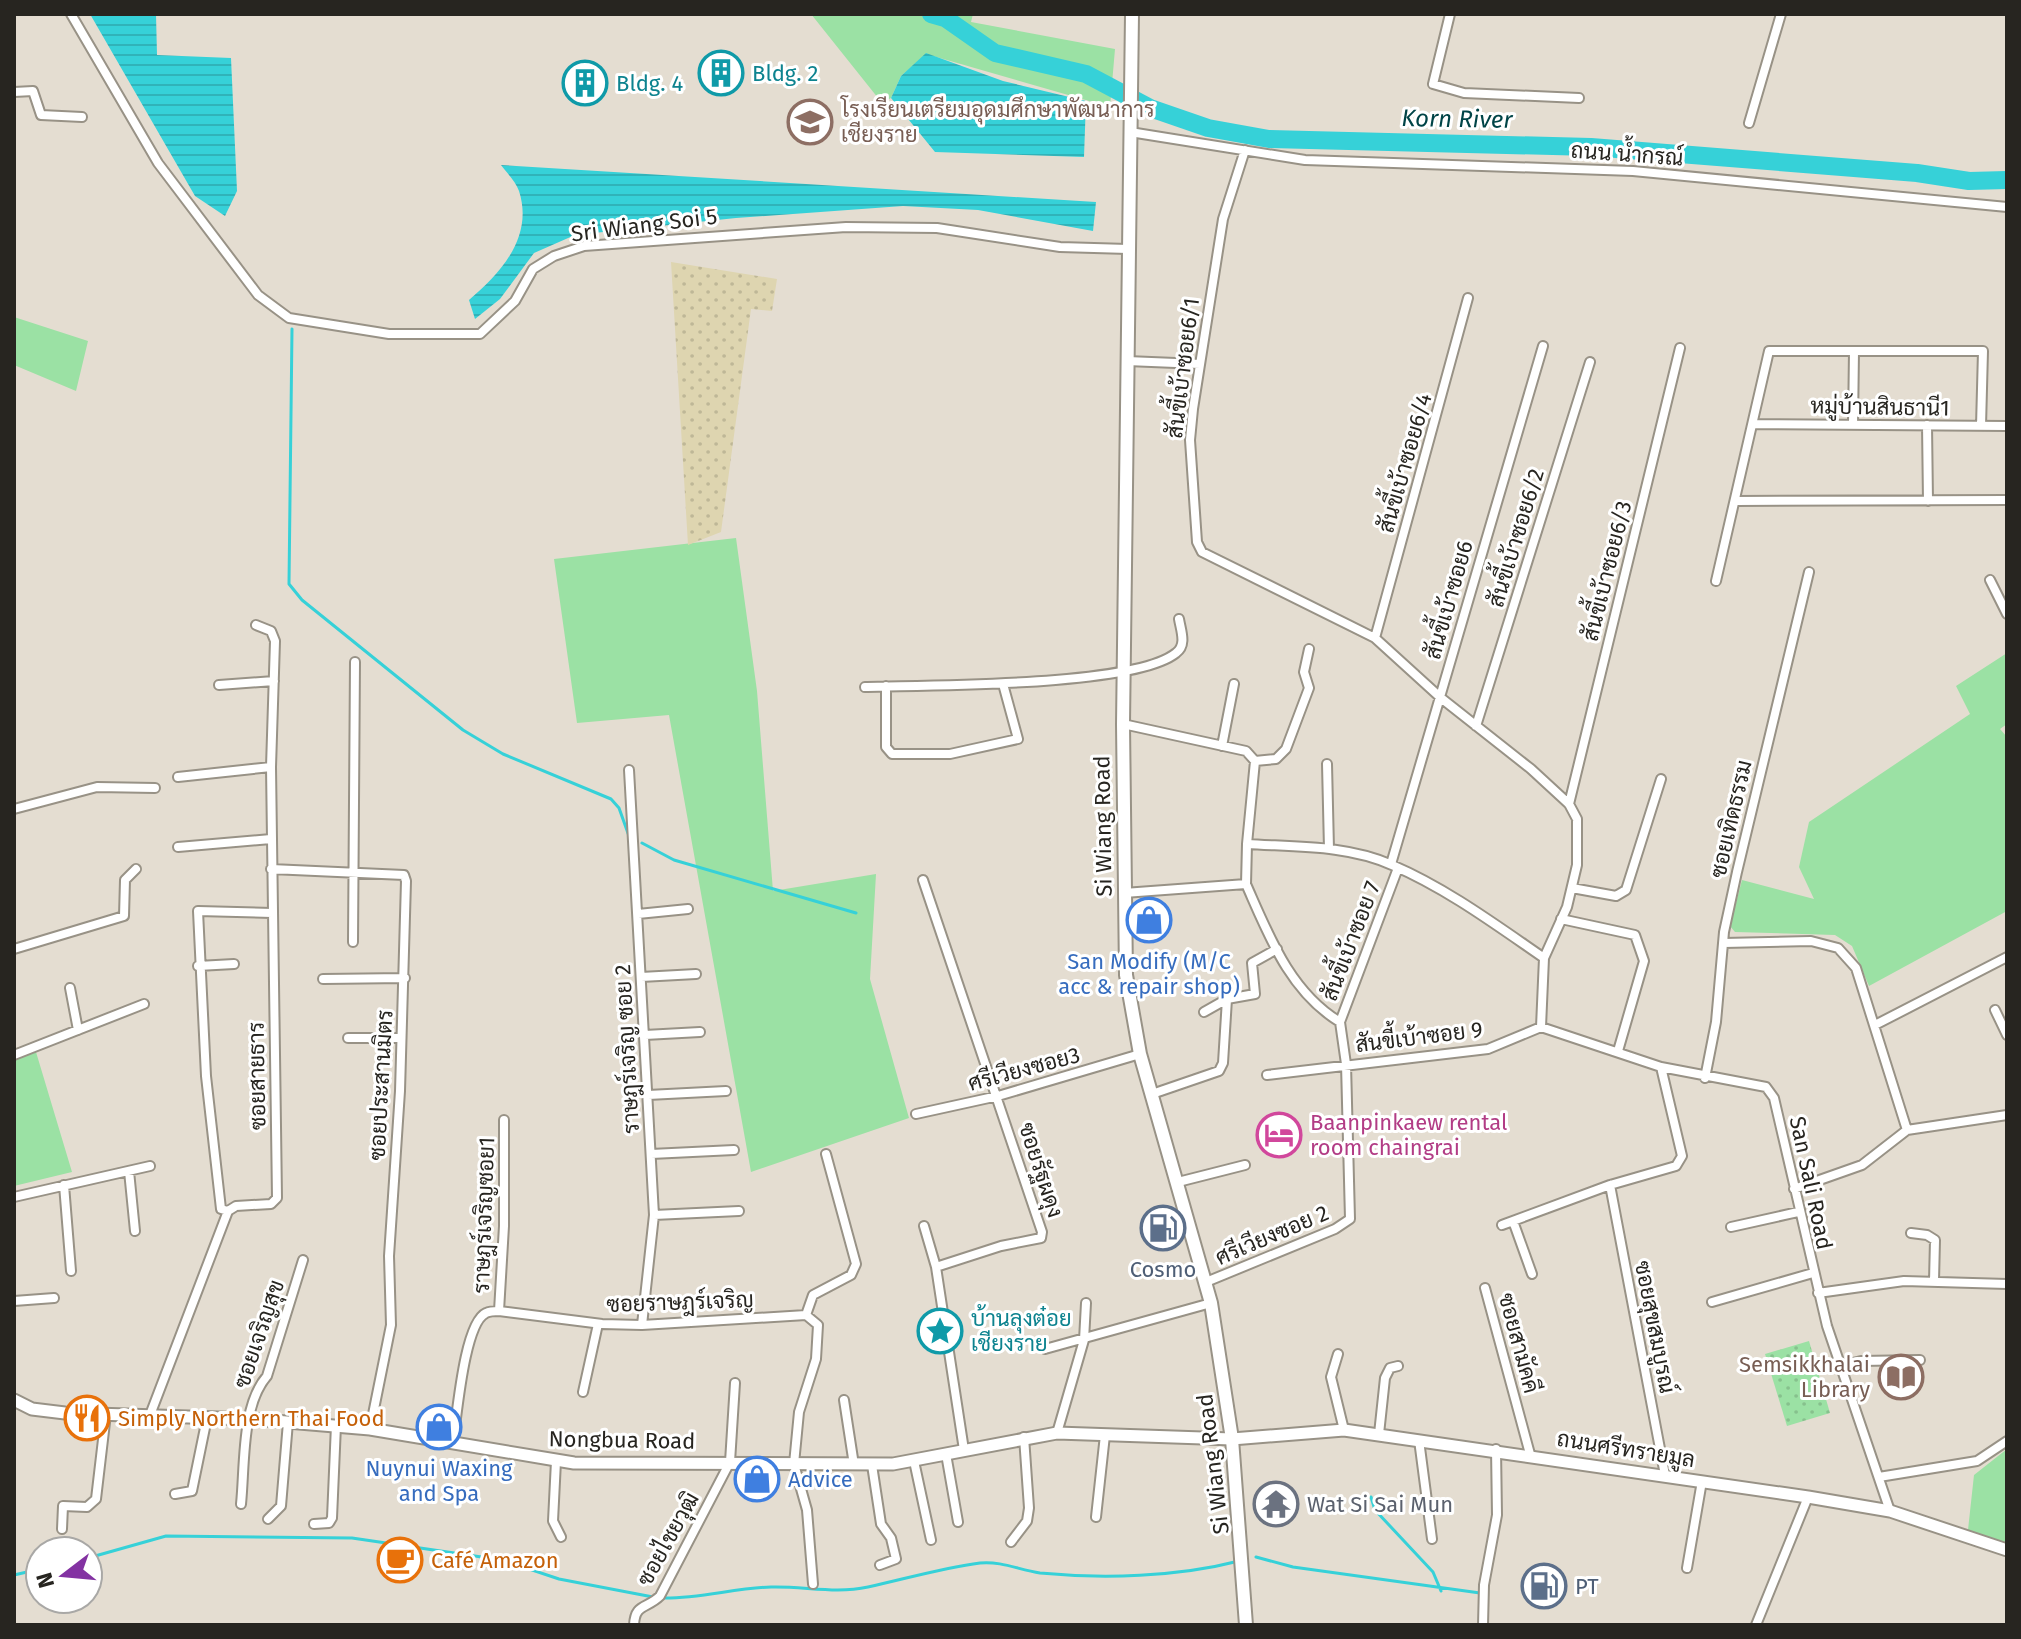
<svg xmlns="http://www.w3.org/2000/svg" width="2021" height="1639" font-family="'Fira Sans',Sarabun,sans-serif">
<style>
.green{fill:#9be1a4}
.sand{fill:url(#sand-dots)}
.park{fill:url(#park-dots)}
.water{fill:url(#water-rules)}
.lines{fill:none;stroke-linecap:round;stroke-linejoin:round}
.stream{stroke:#36d1d8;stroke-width:3}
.river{stroke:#36d1d8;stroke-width:18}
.minor-casing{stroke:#989286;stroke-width:12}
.tertiary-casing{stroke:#989286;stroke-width:15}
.secondary-casing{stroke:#989286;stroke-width:16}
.minor{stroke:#fff;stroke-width:8}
.tertiary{stroke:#fff;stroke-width:11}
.secondary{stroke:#fff;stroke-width:12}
.labels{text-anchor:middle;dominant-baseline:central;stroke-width:6;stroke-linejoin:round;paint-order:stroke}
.culture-label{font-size:22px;fill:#0d838f;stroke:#fff;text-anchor:start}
.education-label{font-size:22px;fill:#785e54;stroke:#fff;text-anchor:start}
.street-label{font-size:22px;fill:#272520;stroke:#fff}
.shop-label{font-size:22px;fill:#366cbe;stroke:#fff}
.hotel-label{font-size:22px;fill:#b23c85;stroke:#fff;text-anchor:start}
.service-label{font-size:22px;fill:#4e5e75;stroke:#fff}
.food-label{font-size:22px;fill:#c56008;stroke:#fff;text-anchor:start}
.worship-label{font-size:22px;fill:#5b616d;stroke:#fff;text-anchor:start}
.water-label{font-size:24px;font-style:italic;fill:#004447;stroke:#fff}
</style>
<defs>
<pattern id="sand-dots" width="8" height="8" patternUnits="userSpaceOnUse" patternTransform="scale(2)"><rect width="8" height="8" fill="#ded5b0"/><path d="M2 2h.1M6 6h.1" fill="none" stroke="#beb797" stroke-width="1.8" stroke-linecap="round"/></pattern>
<pattern id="park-dots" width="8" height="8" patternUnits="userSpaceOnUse" patternTransform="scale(2)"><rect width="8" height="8" fill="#9be1a4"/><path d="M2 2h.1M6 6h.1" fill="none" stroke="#86c18d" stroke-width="1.8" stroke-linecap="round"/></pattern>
<pattern id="water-rules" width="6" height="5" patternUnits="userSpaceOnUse" patternTransform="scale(2)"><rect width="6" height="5" fill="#36d1d8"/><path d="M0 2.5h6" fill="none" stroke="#30b3b9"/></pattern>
</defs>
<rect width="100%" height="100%" fill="#e4ddd1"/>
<path class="green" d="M 811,14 L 973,14 L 971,22 L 1115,49 L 1110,107 L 926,54 L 901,76 L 891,98 L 882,103 Z
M 14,317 L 88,341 L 76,391 L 14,365 Z
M 736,538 L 757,691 L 773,891 L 876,874 L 870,979 L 909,1118 L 751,1172 L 669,715 L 577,723 L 554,559 Z
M 2007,653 L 2007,724 L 2000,729 L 2007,737 L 2007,911 L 1869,986 L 1852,946 L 1835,935 L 1735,932 L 1730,926 L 1742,880 L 1814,899 L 1799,867 L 1809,822 L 1970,714 L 1956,686 Z
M 36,1052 L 72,1172 L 14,1186 L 14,1060 Z
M 2007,1449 L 2007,1543 L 1968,1530 L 1974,1475 Z"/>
<path class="sand" d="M 671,262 L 777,279 L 772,311 L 751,309 L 721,532 L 688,545 Z"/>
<path class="park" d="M 1809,1341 L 1830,1413 L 1787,1426 L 1765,1354 Z"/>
<path class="water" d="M 90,14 L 156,14 L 157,55 L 231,58 L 237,191 L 225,216 L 195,196 Z
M 926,53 L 1003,81 L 1086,101 L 1084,157 L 935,152 L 891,98 L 901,76 Z
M 501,165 L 1096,202 L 1093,231 L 978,210 L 903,206 L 736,218 L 575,235 L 534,253 L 500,299 L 475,319 L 469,300 C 500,274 534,237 519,191 C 516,182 507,173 501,165 Z"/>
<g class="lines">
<path class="stream" d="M 292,329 L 289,584 L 302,600 L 463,730 L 503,754 L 611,799 L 619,808 L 629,836
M 642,843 L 674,860 L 856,913
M 1371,1497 L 1375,1510 L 1433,1572 L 1441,1591
M 1256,1557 L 1293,1567 L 1480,1593
M 88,1558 L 166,1536 L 352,1538 L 502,1560 L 559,1579 L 653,1597
M 14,1575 L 40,1569
M 662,1598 C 698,1599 735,1588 771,1587 C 804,1586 835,1594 868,1587 C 905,1579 942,1568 980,1563 C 1002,1561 1019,1570 1040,1573 C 1103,1579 1177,1577 1239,1561"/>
<path class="river" d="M 931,14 L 945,18 L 995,53 L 1086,74 L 1150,108 L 1208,128 L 1269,139 L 1591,147 L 1917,173 L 1969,181 L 2007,180"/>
<g class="minor-casing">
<path id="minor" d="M 71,14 L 158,163 L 258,295 L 289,318 L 389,334 L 480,334 L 515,301 L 533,269 L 554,256 L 584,246 L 846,227 L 937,228 L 1060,247 L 1128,249
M 1450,14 L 1433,84 L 1464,93 L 1579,98
M 14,92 L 33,91 L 41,115 L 82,117
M 1749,123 L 1781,14
M 1130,132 L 1305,160 L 1633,171 L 2007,207
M 1245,150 L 1223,219 L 1193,409 L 1190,440 L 1197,542 L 1202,552 L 1375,638 L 1441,698 L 1531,769 L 1569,804 L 1577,819 L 1577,865 L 1567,907 L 1544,958 L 1541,1027
M 1127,361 L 1200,364
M 1753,424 L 2007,426
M 1853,425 L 1854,351
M 1927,425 L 1928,501
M 1736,501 L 2007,500
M 1990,580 L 2007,614
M 1716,581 L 1769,351 L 1983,351 L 1981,426
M 1375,638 L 1468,298
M 219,685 L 274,681
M 886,686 L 886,747 L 892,754 L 950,754 L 1018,739 L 1003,684
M 865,687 C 926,685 1134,687 1176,653 C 1187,645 1181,631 1179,619
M 1123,724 L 1246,751 L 1255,761 L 1247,844 C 1295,847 1348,845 1392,865 C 1446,888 1496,925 1544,958
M 1476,726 L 1590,362
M 1222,746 L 1234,684
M 1255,761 L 1276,759 L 1286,749 L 1309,688 L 1304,672 L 1309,649
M 1327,764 L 1329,849
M 629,770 L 654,1215 L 642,1325
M 178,777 L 271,767
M 1569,804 L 1680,348
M 14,809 L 97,787 L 155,788
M 178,847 L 271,839
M 1391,864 L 1543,346
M 271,869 L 404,875 L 406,881 L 400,1091 L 389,1256 L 391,1325 L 370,1429
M 923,880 L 1042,1232 L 1041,1238 L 1001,1246 L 936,1267 L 964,1450
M 1246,884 L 1247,844
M 1572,888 L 1616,896 L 1626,890 L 1661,779
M 1124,893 L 1246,884 C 1269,936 1290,992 1340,1022
M 638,914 L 688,909
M 1561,919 L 1635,935 L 1644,961 L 1618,1051
M 353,942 L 355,662
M 1724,943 L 1811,941 L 1838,948 L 1856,968 L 1907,1130
M 14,949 L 124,916 L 125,880 L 136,869
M 198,966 L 234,964
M 641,977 L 696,974
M 323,979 L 405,978
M 70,988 L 78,1030
M 1995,1010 L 2007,1035
M 1204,1012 L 1227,999 L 1255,994 L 1252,963 L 1277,949
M 1875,1025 L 2007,957
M 1541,1027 L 1661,1067 L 1766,1087 L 1774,1098 L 1827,1326 L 1890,1511
M 645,1035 L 700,1032
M 348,1038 L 401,1038
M 14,1055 L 144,1004
M 1661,1067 L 1682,1156 L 1676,1166 L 1610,1185 L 1665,1475
M 1267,1075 L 1488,1049 L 1541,1027
M 1705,1078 L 1716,1022 L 1724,932 L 1737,872 L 1809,572
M 1152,1094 L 1219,1071 L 1223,1063 L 1227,999
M 648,1095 L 726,1091
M 916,1114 L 998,1096 L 1140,1054
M 651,1154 L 734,1150
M 129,1171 L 135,1231
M 1178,1182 L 1245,1165
M 64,1185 L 71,1271
M 1794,1189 L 1862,1165 L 1907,1130 L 2007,1115
M 14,1197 L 150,1166
M 228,1211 L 221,1209 L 206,1076 L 198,911 L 272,913
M 654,1215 L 739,1211
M 1513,1221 L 1532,1274
M 1502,1225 L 1610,1185
M 924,1226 L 936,1267
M 1731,1227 L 1798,1212
M 1911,1233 L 1927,1235 L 1935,1240 L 1934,1281
M 1206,1282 L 1335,1229 L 1350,1219 L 1346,1064 L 1340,1022 L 1398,868
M 1485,1288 L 1530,1454
M 1818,1293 L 1904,1281 L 2007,1284
M 14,1301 L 54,1298
M 1712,1302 L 1813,1273
M 499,1311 L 504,1226 L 504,1120
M 806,1315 L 813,1295 L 851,1275 L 856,1264 L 826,1154
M 1045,1349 L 1211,1303
M 1338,1354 L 1331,1377 L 1344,1430
M 1840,1366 L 1861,1361 L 1920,1360
M 583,1392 L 598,1324
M 844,1400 L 854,1465
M 150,1415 L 228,1211 L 236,1206 L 271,1204 L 277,1198 L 271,767 L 275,641 L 271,631 L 256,625
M 1057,1433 L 1084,1340 L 1086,1303
M 1379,1434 L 1385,1378 L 1390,1368 L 1398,1366
M 1419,1440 L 1432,1539
M 453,1441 C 457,1417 464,1323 486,1313 C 490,1311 494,1311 499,1311 L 602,1324 L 642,1325 L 806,1315 L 818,1325 L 816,1359 L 799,1412 L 794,1464 L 807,1510 L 813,1584
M 946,1454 L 958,1522
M 556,1461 L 553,1521 L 561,1537
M 914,1461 L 931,1540
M 872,1465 L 881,1524 L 891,1538 L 896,1559 L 880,1565
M 1879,1477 L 1977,1461 L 2007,1441
M 175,1494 L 192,1491 L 207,1418
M 241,1504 C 245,1466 241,1406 267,1376 L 303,1260
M 1096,1517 L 1105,1435
M 268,1519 L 281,1506 L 288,1422
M 314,1524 L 329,1523 L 332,1518 L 336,1425
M 62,1529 L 63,1506 L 87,1507 L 96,1499 L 106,1414
M 1011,1542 L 1027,1521 L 1029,1508 L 1024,1437
M 1687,1568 L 1702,1481
M 634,1625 C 635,1603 647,1609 660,1596 L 730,1462 L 735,1383
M 1483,1625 L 1484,1585 L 1497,1515 L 1496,1449
M 1756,1625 L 1808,1497"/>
</g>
<g class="tertiary-casing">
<path id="tertiary" d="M 14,1400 L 32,1409 L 65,1413 L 250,1419 L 370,1429 L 574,1463 L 893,1464 L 1057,1433 L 1232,1439 L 1344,1430 L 1808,1497 L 1890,1511 L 2007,1550"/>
</g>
<g class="secondary-casing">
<path id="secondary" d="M 1132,14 L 1123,724 L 1126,975 L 1140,1054 L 1211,1303 L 1232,1439 L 1246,1625"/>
</g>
<use href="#minor" class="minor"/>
<use href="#tertiary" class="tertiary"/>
<use href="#secondary" class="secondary"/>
</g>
<defs>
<g id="building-ring" transform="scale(2.3)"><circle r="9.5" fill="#fff" stroke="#0f9aa8" stroke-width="1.5"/><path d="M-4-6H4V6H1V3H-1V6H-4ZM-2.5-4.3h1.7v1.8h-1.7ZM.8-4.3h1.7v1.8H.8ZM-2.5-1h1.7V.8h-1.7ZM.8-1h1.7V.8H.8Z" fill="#0f9aa8"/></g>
<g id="school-ring" transform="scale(2.3)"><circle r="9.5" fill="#fff" stroke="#8d6e63" stroke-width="1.5"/><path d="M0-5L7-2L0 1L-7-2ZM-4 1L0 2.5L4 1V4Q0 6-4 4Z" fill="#8d6e63"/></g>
<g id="shop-ring" transform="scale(2.3)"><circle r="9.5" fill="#fff" stroke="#3f7fe0" stroke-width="1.5"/><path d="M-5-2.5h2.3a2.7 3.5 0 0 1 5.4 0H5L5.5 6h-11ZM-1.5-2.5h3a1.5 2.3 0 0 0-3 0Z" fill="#3f7fe0"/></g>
<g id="hotel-ring" transform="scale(2.3)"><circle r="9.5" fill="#fff" stroke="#d1479c" stroke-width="1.5"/><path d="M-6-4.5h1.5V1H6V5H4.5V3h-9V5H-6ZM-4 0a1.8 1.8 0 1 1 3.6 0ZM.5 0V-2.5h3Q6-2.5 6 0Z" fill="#d1479c"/></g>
<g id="fuel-ring" transform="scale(2.3)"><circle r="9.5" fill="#fff" stroke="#5c6f8a" stroke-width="1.5"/><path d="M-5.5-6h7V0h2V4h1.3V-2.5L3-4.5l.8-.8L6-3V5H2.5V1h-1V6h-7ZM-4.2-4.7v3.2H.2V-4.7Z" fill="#5c6f8a"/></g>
<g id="sight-ring" transform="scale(2.3)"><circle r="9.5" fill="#fff" stroke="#0f9aa8" stroke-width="1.5"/><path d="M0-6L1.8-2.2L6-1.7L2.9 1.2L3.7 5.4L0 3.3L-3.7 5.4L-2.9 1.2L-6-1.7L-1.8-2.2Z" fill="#0f9aa8"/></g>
<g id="library-ring" transform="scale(2.3)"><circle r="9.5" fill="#fff" stroke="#8d6e63" stroke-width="1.5"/><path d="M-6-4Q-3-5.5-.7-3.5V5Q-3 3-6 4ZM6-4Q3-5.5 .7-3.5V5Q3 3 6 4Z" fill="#8d6e63"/></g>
<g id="restaurant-ring" transform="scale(2.3)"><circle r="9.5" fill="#fff" stroke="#e8710a" stroke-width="1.5"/><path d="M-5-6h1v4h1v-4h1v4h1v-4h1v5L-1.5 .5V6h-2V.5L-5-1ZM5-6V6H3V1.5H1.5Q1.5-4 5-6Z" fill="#e8710a"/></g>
<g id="temple-ring" transform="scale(2.3)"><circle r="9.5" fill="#fff" stroke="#6b7280" stroke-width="1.5"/><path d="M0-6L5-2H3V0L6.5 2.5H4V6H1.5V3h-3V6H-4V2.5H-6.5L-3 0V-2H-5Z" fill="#6b7280"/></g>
<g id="cafe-ring" transform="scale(2.3)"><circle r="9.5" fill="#fff" stroke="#e8710a" stroke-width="1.5"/><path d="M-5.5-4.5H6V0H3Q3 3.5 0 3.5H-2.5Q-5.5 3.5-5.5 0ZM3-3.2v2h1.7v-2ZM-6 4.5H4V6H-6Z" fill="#e8710a"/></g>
</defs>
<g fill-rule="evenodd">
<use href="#building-ring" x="721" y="73"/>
<use href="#building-ring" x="585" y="83"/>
<use href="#school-ring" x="810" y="122"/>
<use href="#shop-ring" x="1149" y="920"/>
<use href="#hotel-ring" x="1279" y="1135"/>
<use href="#fuel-ring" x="1163" y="1228"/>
<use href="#sight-ring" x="940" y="1331"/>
<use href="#library-ring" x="1901" y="1377"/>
<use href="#restaurant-ring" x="87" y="1418"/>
<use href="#shop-ring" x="439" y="1427"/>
<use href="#shop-ring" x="757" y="1479"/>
<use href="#temple-ring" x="1276" y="1504"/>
<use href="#cafe-ring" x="400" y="1560"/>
<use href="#fuel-ring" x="1544" y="1586"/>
</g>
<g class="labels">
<g class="culture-label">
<text x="752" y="73">Bldg. 2</text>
<text x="616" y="83">Bldg. 4</text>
<text x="971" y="1318">บ้านลุงต๋อย<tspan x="971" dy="25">เชียงราย</tspan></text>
</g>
<g class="education-label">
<text x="841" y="109">โรงเรียนเตรียมอุดมศึกษาพัฒนาการ<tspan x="841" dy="25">เชียงราย</tspan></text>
<text x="1870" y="1364" text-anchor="end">Semsikkhalai<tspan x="1870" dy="25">Library</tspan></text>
</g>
<g class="street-label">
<text transform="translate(1627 154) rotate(4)">ถนน น้ำกรณ์</text>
<text transform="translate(644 225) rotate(-7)">Sri Wiang Soi 5</text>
<text transform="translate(1183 368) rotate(-83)">สันขี้เบ้าซอย6/1</text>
<text transform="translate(1880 407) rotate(1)">หมู่บ้านสินธานี1</text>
<text transform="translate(1405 463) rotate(-74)">สันขี้เบ้าซอย6/4</text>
<text transform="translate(1516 538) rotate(-73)">สันขี้เบ้าซอย6/2</text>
<text transform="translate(1607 571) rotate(-76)">สันขี้เบ้าซอย6/3</text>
<text transform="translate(1449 600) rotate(-74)">สันขี้เบ้าซอย6</text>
<text transform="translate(1731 819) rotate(-77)">ซอยเทิดธรรม</text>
<text transform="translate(1103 826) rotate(-91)">Si Wiang Road</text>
<text transform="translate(1351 941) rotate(-69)">สันขี้เบ้าซอย 7</text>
<text transform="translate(1419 1037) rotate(-7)">สันขี้เบ้าซอย 9</text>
<text transform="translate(627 1049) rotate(-93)">ราษฎร์เจริญ ซอย 2</text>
<text transform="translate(1024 1069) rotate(-15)">ศรีเวียงซอย3</text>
<text transform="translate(257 1076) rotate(-91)">ซอยสายธาร</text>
<text transform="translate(381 1085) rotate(-87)">ซอยประสานมิตร</text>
<text transform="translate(1041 1170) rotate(72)">ซอยรัฐผดุง</text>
<text transform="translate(1811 1183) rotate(78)">San Sali Road</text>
<text transform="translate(484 1215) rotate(-88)">ราษฎร์เจริญซอย1</text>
<text transform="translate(1272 1235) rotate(-23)">ศรีเวียงซอย 2</text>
<text transform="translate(680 1302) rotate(-2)">ซอยราษฎร์เจริญ</text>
<text transform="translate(1655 1327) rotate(79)">ซอยสุขสมบูรณ์</text>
<text transform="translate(259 1334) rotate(-71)">ซอยเจริญสุข</text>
<text transform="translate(1519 1343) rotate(75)">ซอยสามัคคี</text>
<text transform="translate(622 1440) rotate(1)">Nongbua Road</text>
<text transform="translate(1626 1449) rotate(9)">ถนนศรีทรายมูล</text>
<text transform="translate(1213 1464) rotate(-97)">Si Wiang Road</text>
<text transform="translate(668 1539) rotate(-61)">ซอยไชยวุฒิ</text>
</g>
<g class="shop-label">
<text x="1149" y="961">San Modify (M/C<tspan x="1149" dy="25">acc &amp; repair shop)</tspan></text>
<text x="439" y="1468">Nuynui Waxing<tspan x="439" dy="25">and Spa</tspan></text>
<text x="788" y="1479" text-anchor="start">Advice</text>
</g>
<g class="hotel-label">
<text x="1310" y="1122">Baanpinkaew rental<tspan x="1310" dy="25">room chaingrai</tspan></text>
</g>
<g class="service-label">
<text x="1163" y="1269">Cosmo</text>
<text x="1575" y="1586" text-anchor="start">PT</text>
</g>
<g class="food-label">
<text x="118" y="1418">Simply Northern Thai Food</text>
<text x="431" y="1560">Café Amazon</text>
</g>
<g class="worship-label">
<text x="1307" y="1504">Wat Si Sai Mun</text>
</g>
<g class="water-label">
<text transform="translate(1457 119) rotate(1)">Korn River</text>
</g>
</g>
<rect width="2021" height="1639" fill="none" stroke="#272520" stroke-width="32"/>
<g transform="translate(64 1575) rotate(254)"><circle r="38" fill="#ffffff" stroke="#a9a8a6" stroke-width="2"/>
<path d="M0-6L14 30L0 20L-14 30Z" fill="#8332a2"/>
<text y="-12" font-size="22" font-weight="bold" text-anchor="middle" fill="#272520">N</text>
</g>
</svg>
